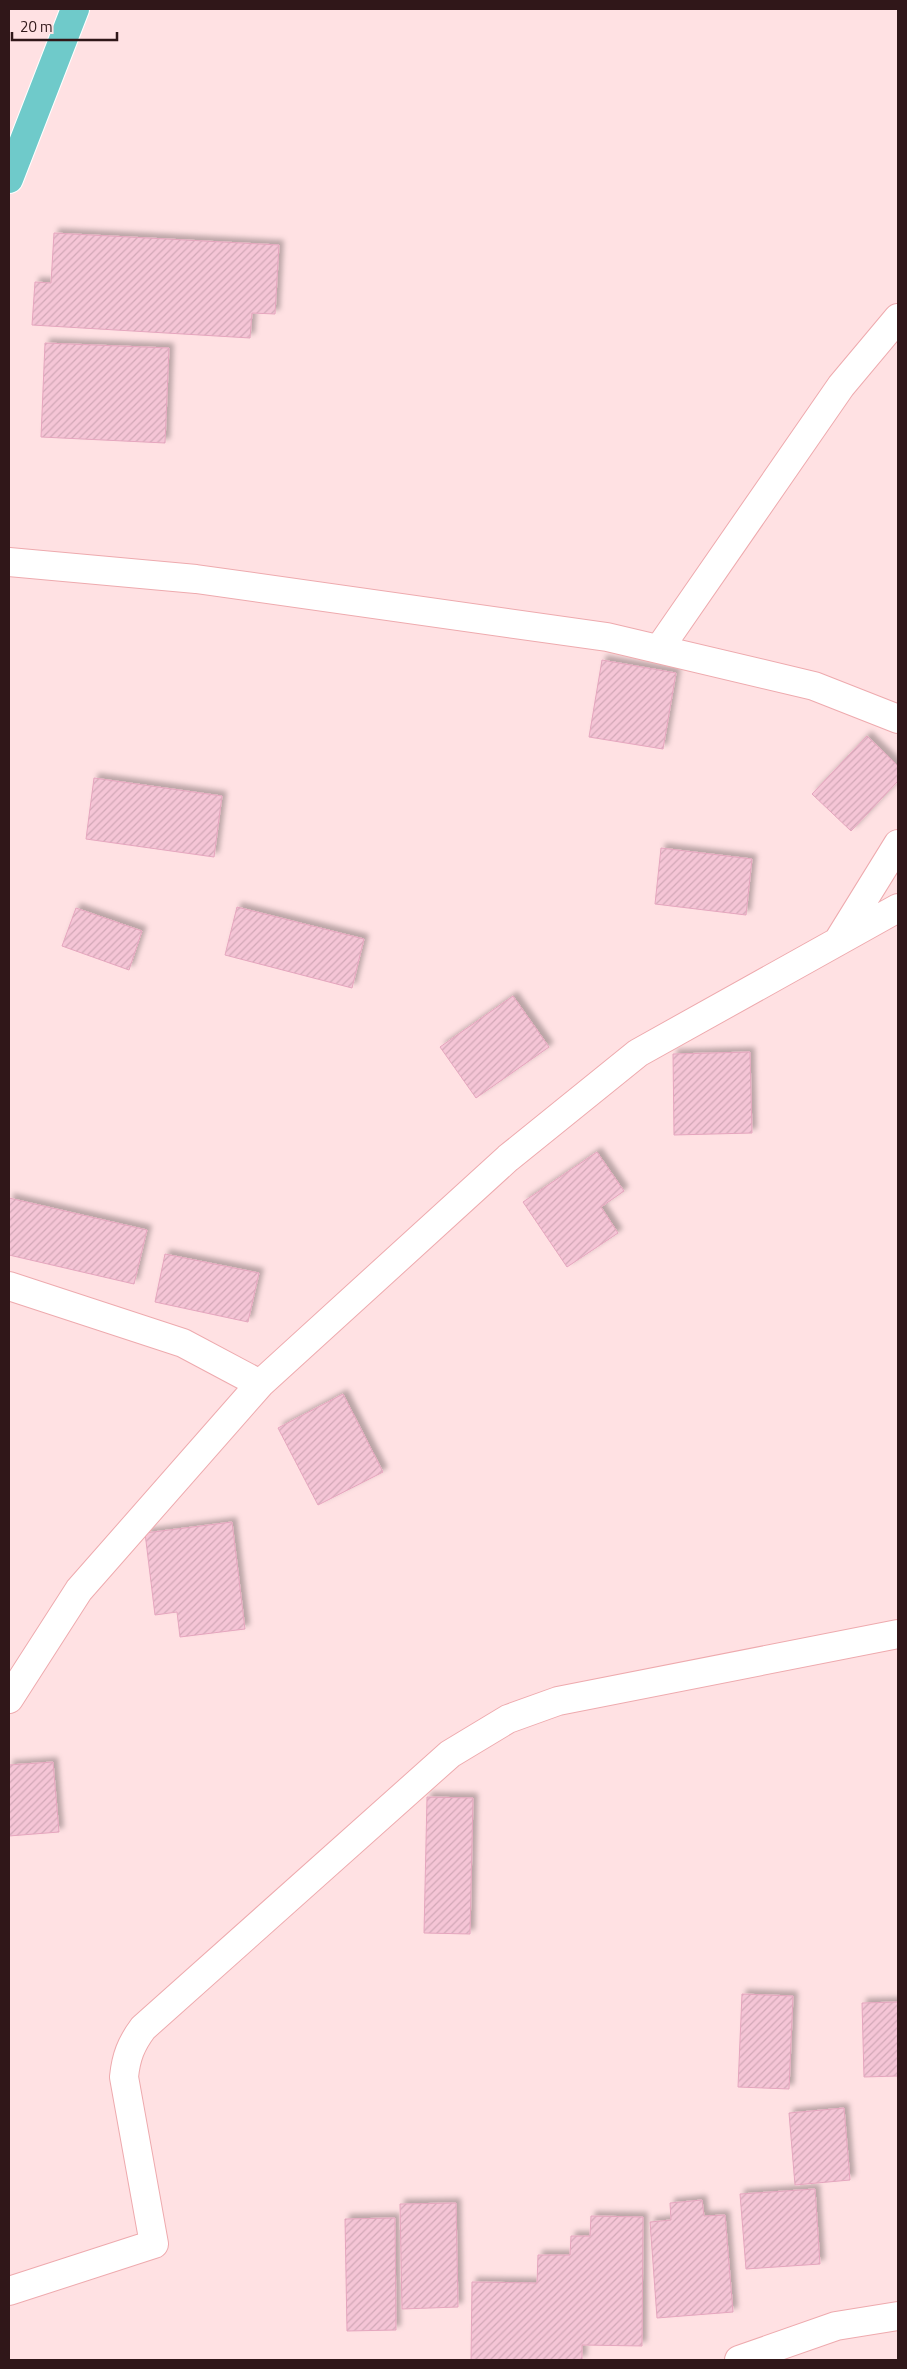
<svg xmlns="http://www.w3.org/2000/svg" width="907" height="2369" font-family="'Titillium Web',sans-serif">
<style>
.building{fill:url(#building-hatch);stroke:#e5a6be;filter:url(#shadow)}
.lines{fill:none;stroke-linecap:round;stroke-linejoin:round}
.minor-casing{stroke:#eeaaae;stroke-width:30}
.tertiary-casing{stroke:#eeaaae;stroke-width:30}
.trunk-casing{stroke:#fff;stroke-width:30}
.minor{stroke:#fff;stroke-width:28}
.tertiary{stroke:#fff;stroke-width:28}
.trunk{stroke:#6fcaca;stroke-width:28}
</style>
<defs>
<pattern id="building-hatch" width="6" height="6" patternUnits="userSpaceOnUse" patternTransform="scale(1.25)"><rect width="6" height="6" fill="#f5c5d6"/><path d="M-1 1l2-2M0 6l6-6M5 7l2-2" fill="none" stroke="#d2a8b7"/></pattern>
<filter id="shadow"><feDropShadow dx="4.5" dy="-4.5" stdDeviation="2.5" flood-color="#0004"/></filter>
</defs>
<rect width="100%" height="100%" fill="#ffe1e3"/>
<path class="building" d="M 54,233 L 279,245 L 275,314 L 252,313 L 250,338 L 32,325 L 35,282 L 51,283 Z
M 45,343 L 169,348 L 165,443 L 41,437 Z
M 602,660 L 676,673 L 663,749 L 589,737 Z
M 867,736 L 898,766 L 898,781 L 851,831 L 812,794 Z
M 94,778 L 222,796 L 214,857 L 86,839 Z
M 661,848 L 752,859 L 746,915 L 655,904 Z
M 237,907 L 364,939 L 352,988 L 225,955 Z
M 76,908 L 142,931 L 129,970 L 62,946 Z
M 513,996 L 549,1047 L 476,1098 L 440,1047 Z
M 750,1052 L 752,1133 L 674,1135 L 673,1054 Z
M 597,1152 L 624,1191 L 601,1207 L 618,1233 L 567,1267 L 523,1202 Z
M 9,1198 L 147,1230 L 134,1284 L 9,1255 Z
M 165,1254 L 259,1273 L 248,1322 L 155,1302 Z
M 343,1394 L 383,1472 L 318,1505 L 278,1428 Z
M 232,1522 L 245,1629 L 180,1637 L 177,1612 L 155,1615 L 145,1533 Z
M 53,1762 L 59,1832 L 9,1836 L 9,1765 Z
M 427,1797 L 473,1798 L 470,1934 L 424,1933 Z
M 742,1994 L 793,1996 L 789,2089 L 738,2087 Z
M 898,2002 L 898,2076 L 864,2077 L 862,2003 Z
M 844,2108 L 850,2180 L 795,2185 L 789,2113 Z
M 815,2189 L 820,2264 L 746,2269 L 740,2194 Z
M 702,2200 L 704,2216 L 725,2215 L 733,2312 L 657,2318 L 650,2222 L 671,2220 L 670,2203 Z
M 456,2203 L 458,2307 L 402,2309 L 400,2204 Z
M 591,2216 L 643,2217 L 642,2346 L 582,2345 L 582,2360 L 471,2360 L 472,2282 L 537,2283 L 538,2255 L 570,2255 L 571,2236 L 590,2236 Z
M 395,2218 L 396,2330 L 347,2331 L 345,2219 Z"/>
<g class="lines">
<g class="minor-casing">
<path id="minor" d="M 9,562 L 196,579 L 607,637 L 814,686 L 898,719
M 659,649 L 841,386 L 898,318
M 838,941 L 898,844
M 9,1286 L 183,1343 L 260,1384
M 9,1699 L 79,1590 L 260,1384 L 508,1158 L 638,1053 L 898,908
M 9,2291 L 154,2244 L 124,2077 C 126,2057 131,2044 143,2028 L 450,1754 L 508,1719 L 558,1701 L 898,1634"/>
</g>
<g class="tertiary-casing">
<path id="tertiary" d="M 739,2360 L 836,2326 L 898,2316"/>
</g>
<g class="trunk-casing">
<path id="trunk" d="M 9,179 L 75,9"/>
</g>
<use href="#minor" class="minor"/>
<use href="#tertiary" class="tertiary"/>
<use href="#trunk" class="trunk"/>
</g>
<rect width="907" height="2369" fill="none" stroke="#301719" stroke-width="20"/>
<path d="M12 32v8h105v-8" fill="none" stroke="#301719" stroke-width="2.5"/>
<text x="20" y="32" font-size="15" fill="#301719" stroke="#ffe1e3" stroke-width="4" paint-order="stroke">20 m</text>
</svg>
